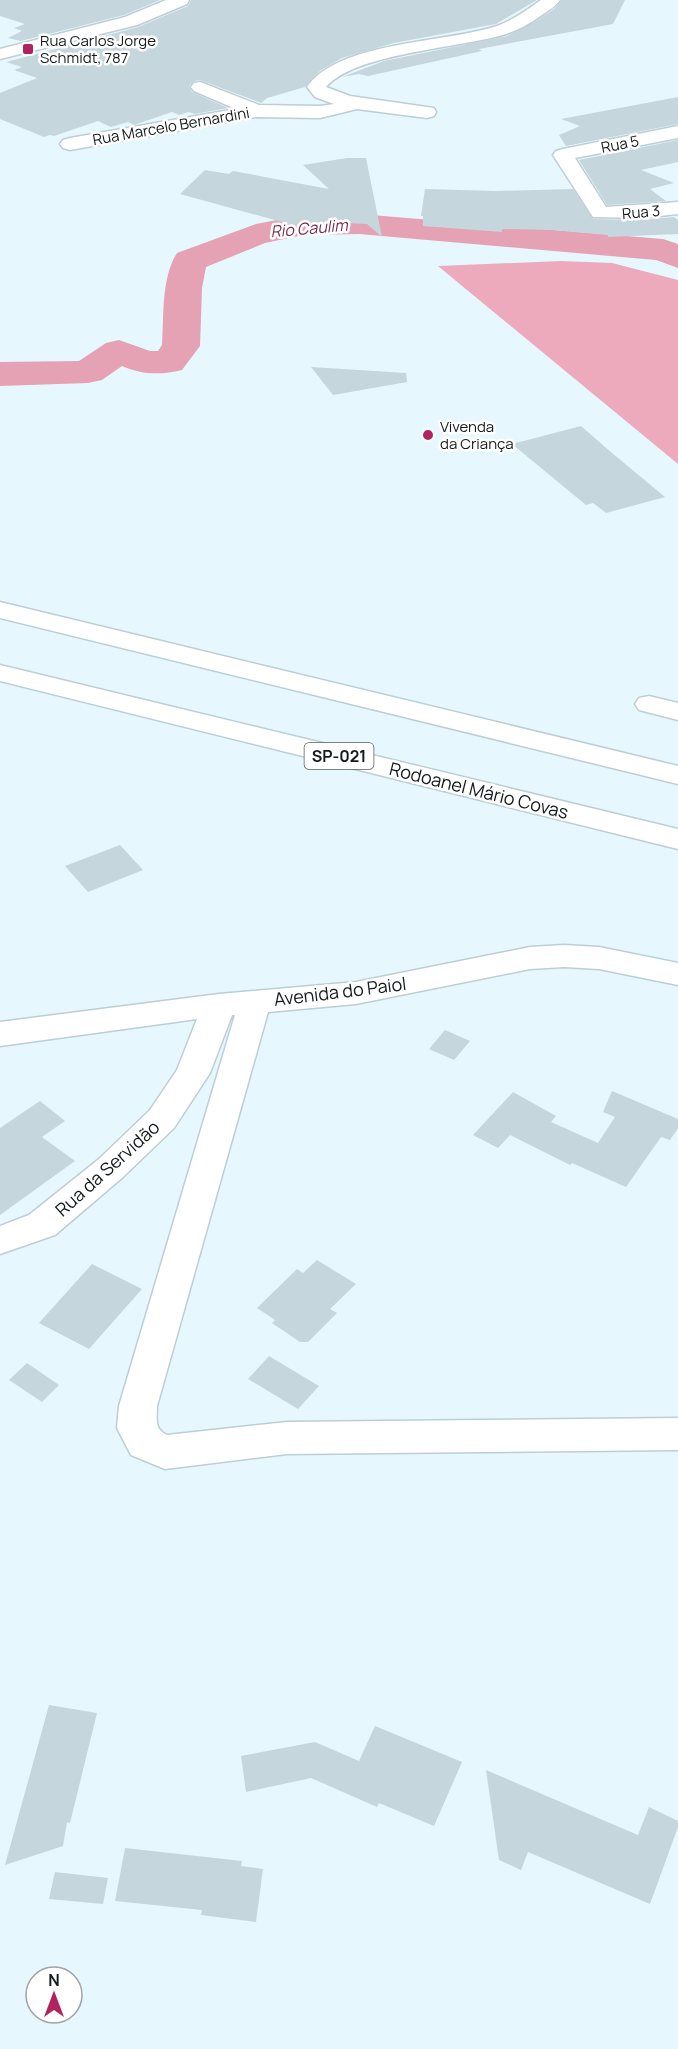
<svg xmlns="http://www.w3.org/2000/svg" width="678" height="2049" font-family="Manrope,sans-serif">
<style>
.forest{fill:#edaabc}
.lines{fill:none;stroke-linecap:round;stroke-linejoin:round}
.river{fill:#e5a2b5;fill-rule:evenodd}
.building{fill:#c6d6dd}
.street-casing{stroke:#beced5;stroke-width:3}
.highway-casing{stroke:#beced5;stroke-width:3}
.street{fill:#fff;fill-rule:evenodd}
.highway{fill:#fff;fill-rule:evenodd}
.poi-dot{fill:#b0235f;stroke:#fff;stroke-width:2}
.labels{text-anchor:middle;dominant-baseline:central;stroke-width:5;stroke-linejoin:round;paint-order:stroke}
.far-poi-label{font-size:15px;fill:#141a1c;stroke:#fff;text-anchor:start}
.far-street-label{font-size:15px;fill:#141a1c;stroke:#fff}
.far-water-label{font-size:16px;font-style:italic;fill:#7a2c48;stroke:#fff}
.shield{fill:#fff;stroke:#5a5f60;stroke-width:1.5}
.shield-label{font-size:16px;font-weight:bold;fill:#141a1c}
.street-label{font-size:18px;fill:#141a1c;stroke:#fff}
</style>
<rect width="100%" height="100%" fill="#e6f7fd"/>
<path class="forest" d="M 561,261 L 612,263 L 678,280 L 678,464 L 438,266 Z"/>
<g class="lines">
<path class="river" d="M 359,214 L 663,239 L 678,244 L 678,268 L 656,260 L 359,234 L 303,235 L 265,243 L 206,267 L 202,288 L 200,346 L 182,370 C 161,375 142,375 122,366 L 102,380 L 88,383 L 0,386 L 0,362 L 79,361 L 106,343 L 119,340 L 150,351 L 158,351 L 162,345 C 164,317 161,278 177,253 L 256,224 L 303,215 Z"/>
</g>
<path class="building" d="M 0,0 L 160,0 L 124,15 L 21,41 L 8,38 L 22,31 L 14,28 L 25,24 L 0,16 Z
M 191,0 L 537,0 L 496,24 L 394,43 L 342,58 L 321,70 L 305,87 L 267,98 L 261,103 L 200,80 L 194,81 L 189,86 L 192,92 L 228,108 L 195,114 L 188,112 L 179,115 L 172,112 L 134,125 L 128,122 L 111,127 L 98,121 L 54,136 L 50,135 L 44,137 L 0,119 L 0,93 L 37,78 L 14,70 L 22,67 L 6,62 L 138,27 L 188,6 Z
M 562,0 L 625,0 L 613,24 L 479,49 L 482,51 L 368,76 L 359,74 L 342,77 L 384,61 L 507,36 L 536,21 L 554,9 Z
M 678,97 L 678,124 L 566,146 L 559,135 L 580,126 L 561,119 Z
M 678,140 L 678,162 L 641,170 L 674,183 L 650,189 L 666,201 L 607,205 L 579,160 Z
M 347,158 L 366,158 L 382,237 L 367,224 L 327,222 L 323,226 L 305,223 L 300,227 L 180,194 L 205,170 L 229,174 L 233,171 L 329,189 L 303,165 Z
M 425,189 L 495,191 L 573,189 L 593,219 L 641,220 L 674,217 L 678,220 L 678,234 L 608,237 L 608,235 L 553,230 L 502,229 L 502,232 L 423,226 L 423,216 L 421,216 Z
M 311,367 L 406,373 L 407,382 L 333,395 Z
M 581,426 L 612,453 L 665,497 L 606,513 L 593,503 L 586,505 L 512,444 Z
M 120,845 L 143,870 L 88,892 L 65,866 Z
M 445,1030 L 470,1041 L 454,1060 L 429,1049 Z
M 612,1091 L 678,1119 L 678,1128 L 670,1140 L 661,1137 L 626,1187 L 572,1163 L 570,1165 L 510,1135 L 498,1148 L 473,1135 L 513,1092 L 556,1116 L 551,1122 L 598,1143 L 615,1117 L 603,1112 Z
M 40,1101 L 65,1121 L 42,1137 L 75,1161 L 0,1215 L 0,1128 Z
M 317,1260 L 356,1284 L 330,1309 L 337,1313 L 308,1342 L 300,1342 L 272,1323 L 275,1320 L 257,1308 L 297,1269 L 303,1273 Z
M 92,1264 L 142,1289 L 89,1349 L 39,1323 Z
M 269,1356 L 319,1386 L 298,1409 L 248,1379 Z
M 27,1363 L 59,1385 L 42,1402 L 9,1380 Z
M 49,1705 L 97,1713 L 70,1823 L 67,1822 L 63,1846 L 5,1865 Z
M 375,1726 L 462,1762 L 434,1826 L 379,1803 L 377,1807 L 311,1778 L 246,1792 L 241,1756 L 315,1742 L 359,1761 Z
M 486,1770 L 638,1835 L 649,1807 L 678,1821 L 678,1827 L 650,1904 L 528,1852 L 521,1870 L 499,1860 Z
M 125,1848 L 242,1861 L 241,1866 L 263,1869 L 256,1922 L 201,1915 L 202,1910 L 115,1901 Z
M 55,1872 L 108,1878 L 103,1904 L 49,1899 Z"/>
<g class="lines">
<g class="street-casing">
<path id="street" d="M 166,0 L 189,0 L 187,4 L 137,25 L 0,59 L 0,49 L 125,17 Z
M 541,0 L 560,0 C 555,7 546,12 539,17 C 529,24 518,30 506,34 C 461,48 355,53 326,87 L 350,96 L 434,108 L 436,112 L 434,116 L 427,118 L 357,109 L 320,118 L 256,117 L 70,150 L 63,148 L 60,144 L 63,140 L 70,138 L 236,109 L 194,91 L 191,87 L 194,83 L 200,82 L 259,105 L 320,106 L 334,104 L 315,97 L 307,87 C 339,41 446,43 497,26 C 513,20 527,10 541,0 Z
M 678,126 L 678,138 L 575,158 L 606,207 L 678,202 L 678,214 L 641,218 L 593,217 L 553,155 L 556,151 L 563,149 Z
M 649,696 L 678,703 L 678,720 L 639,710 L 635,704 L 639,698 Z
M 564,945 L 599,947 L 678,963 L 678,985 L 599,969 L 564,967 L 530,969 L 356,1004 L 268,1012 L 157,1406 C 157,1420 154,1429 167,1435 L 287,1422 L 678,1418 L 678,1450 L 287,1454 L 165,1469 L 131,1455 L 117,1428 L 119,1406 L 235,1015 L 232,1015 L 210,1073 L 174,1128 L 123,1177 L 55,1235 L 0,1254 L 0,1226 L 29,1215 L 99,1159 L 150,1110 L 177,1070 L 197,1019 L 0,1046 L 0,1022 L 219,994 L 356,982 L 530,947 Z"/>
</g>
<g class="highway-casing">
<path id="highway" d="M 0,602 L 678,766 L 678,784 L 0,618 Z
M 0,665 L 678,829 L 678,849 L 0,681 Z"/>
</g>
<use href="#street" class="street"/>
<use href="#highway" class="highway"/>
</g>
<g class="poi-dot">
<rect x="22" y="43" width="12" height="12" rx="3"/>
<circle cx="428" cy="435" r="6"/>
</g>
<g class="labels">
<g class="far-poi-label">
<text x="40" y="40">Rua Carlos Jorge<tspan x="40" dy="17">Schmidt, 787</tspan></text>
<text x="440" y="426">Vivenda<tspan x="440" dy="17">da Criança</tspan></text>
</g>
<g class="far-street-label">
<text transform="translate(171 126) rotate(-10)">Rua Marcelo Bernardini</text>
<text transform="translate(620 144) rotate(-11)">Rua 5</text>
<text transform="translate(641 212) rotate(-5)">Rua 3</text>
</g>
<g class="far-water-label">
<text transform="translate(309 228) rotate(-5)">Rio Caulim</text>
</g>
<rect class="shield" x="304.5" y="743" width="69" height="26" rx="4.5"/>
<g class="shield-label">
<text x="339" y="756">SP-021</text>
</g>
<g class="street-label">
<text transform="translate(479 790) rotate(14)">Rodoanel Mário Covas</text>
<text transform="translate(340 991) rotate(-7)">Avenida do Paiol</text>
<text transform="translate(107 1168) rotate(-42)">Rua da Servidão</text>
</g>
</g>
<g transform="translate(54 1995)"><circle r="28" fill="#ffffff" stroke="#a1a3a4" stroke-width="1.5"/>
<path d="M0-4.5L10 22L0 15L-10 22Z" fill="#b0235f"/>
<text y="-9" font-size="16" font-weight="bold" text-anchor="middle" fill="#141a1c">N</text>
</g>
</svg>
